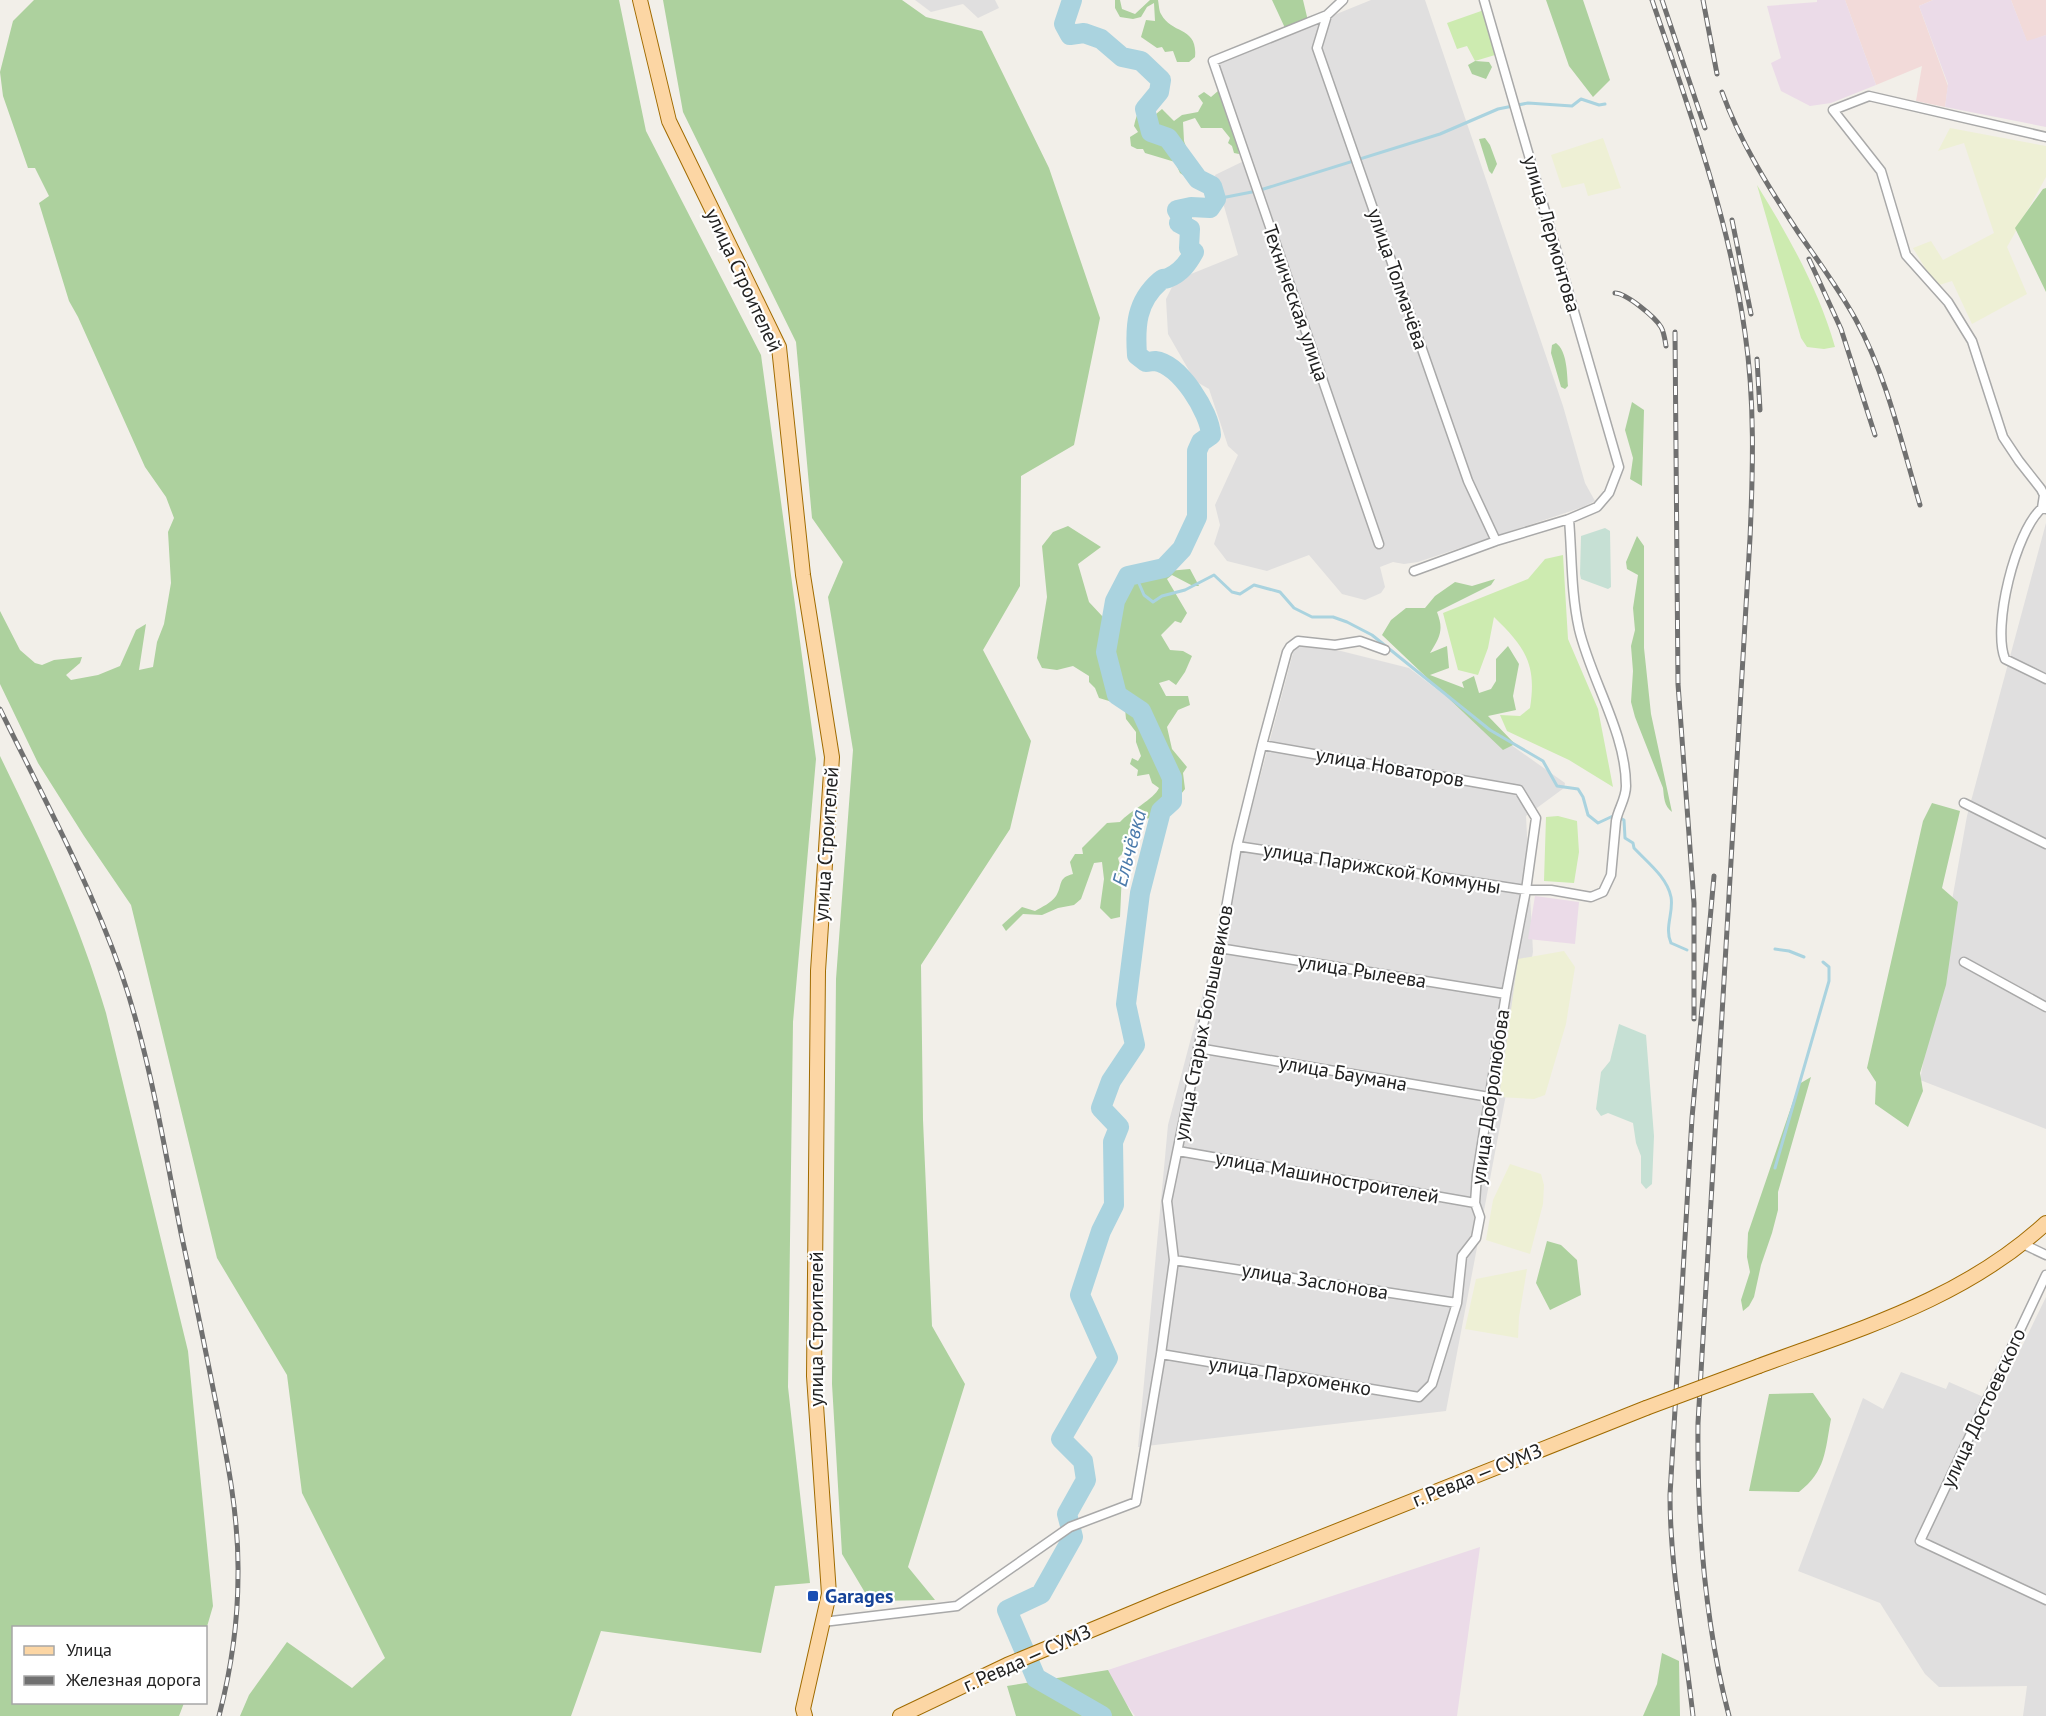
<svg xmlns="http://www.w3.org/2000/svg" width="2046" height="1716" font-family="'PT Sans',sans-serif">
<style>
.residential{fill:#e0dfdf}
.commercial{fill:#f2dad9}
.industrial{fill:#ebdbe8}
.farmland{fill:#eef0d5}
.grass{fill:#cdebb0}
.forest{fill:#add19e}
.wetland{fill:#c6e0d4}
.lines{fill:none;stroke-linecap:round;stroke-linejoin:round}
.stream{stroke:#aad3df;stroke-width:3}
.river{stroke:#aad3df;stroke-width:20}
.street-casing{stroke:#a9a9a9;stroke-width:11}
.primary-casing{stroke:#a06b00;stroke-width:16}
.street{stroke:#fff;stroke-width:8}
.primary{stroke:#fcd6a4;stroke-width:14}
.rail-casing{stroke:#707070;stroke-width:5}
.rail{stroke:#fff;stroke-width:3;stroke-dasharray:9;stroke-linecap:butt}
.primary-bridge-casing{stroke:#a06b00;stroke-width:16;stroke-linecap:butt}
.primary-bridge{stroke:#fcd6a4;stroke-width:14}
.transit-dot{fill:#1a4fb4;stroke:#fff;stroke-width:2}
.labels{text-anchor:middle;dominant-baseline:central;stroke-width:4.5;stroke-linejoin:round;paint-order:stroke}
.street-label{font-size:20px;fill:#222;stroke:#fff}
.transit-label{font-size:20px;font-weight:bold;fill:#164399;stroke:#fff;text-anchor:start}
.water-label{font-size:21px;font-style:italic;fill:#4a7aab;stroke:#fff}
</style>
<rect width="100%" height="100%" fill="#f2efe9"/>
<path class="residential" d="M 915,0 L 995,0 L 999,8 L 978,18 L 963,4 L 931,12 Z
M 1371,0 L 1425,0 L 1563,406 L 1585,483 L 1595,501 L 1583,507 L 1418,562 L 1404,564 L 1393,562 L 1380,567 L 1385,587 L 1381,593 L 1365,600 L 1342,594 L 1309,555 L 1267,571 L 1227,561 L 1214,544 L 1220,525 L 1215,505 L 1238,455 L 1228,446 L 1209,389 L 1195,381 L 1168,334 L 1166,299 L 1173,285 L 1191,274 L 1238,255 L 1215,175 L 1250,158 L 1218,62 Z
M 2046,523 L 2046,1129 L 1920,1080 L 1967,816 Z
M 1301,644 L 1341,651 L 1409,668 L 1490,730 L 1565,783 L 1564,788 L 1526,816 L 1533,952 L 1446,1411 L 1138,1447 L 1168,1125 L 1294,649 Z
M 2046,1297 L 2046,1716 L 2023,1716 L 2027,1686 L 1939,1687 L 1925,1674 L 1880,1603 L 1798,1571 L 1863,1398 L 1883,1409 L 1901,1372 L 1946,1389 L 1949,1382 L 1995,1402 Z"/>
<path class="commercial" d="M 1845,0 L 1933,0 L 1919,6 L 1948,86 L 1945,107 L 1916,101 L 1922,66 L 1876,85 Z
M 2011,0 L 2046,0 L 2046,35 L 2027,42 Z"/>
<path class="industrial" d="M 1817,0 L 1845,0 L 1876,85 L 1831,103 L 1810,106 L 1781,91 L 1771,63 L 1781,58 L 1767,6 L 1817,2 Z
M 1933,0 L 2011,0 L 2027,41 L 2046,35 L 2046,127 L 1945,107 L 1948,84 L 1919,6 Z
M 1535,896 L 1579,902 L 1575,944 L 1528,939 Z
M 1480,1547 L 1457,1716 L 1135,1716 L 1111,1682 L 1108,1670 Z"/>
<path class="farmland" d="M 1950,128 L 2046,146 L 2046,177 L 2007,247 L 2027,294 L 1972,324 L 1952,281 L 1936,286 L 1913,248 L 1931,241 L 1943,260 L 1994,233 L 1964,143 L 1938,151 Z
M 1603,138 L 1621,188 L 1588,196 L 1584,183 L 1562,188 L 1551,155 Z
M 1564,951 L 1575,967 L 1566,1024 L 1545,1095 L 1534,1099 L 1499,1097 L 1518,959 Z
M 1510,1164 L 1541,1174 L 1544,1185 L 1543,1204 L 1530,1254 L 1486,1240 L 1493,1200 Z
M 1527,1269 L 1519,1317 L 1518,1338 L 1465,1329 L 1476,1279 Z"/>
<path class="grass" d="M 1484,10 L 1495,55 L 1475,61 L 1467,46 L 1457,49 L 1447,23 Z
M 1757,185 C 1788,235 1819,290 1835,347 L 1824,349 L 1807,347 L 1801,338 Z
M 1563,555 L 1568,639 L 1598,709 L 1613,787 L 1569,760 L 1507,731 L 1500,715 L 1520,716 L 1530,708 C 1537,664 1525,647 1494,617 L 1488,648 L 1478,675 L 1458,670 L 1443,613 L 1528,579 L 1545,559 Z
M 1558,816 L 1577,821 L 1579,852 L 1574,883 L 1544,881 L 1546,817 Z"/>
<path class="forest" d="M 34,0 L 619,0 L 646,131 L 761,355 L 816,759 L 793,1022 L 788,1387 L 810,1583 L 775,1586 L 761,1653 L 601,1631 L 571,1716 L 240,1716 L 249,1695 L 287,1642 L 352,1688 L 385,1658 L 302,1493 L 287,1375 L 217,1258 L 131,905 L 84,836 L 38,763 L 0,684 L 0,611 L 20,650 L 35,663 L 42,665 L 54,660 L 82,657 L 80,663 L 66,675 L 71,680 L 98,675 L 120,666 L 136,630 L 146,624 L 139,670 L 153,667 L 157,642 L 164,624 L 171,583 L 168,532 L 174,518 L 166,497 L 145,467 L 78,317 L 69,301 L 39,203 L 49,196 L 35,168 L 28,168 L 3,96 L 0,72 L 13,21 Z
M 663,0 L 902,0 L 926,17 L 982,31 L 1049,168 L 1100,318 L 1074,445 L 1021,476 L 1020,586 L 983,650 L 1031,741 L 1010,829 L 921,965 L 923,1120 L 932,1326 L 965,1384 L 908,1567 L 935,1600 L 870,1601 L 842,1554 L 832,1384 L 836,979 L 853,750 L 828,597 L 843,562 L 812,518 L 796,342 L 683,112 Z
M 1115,0 L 1120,0 L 1122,9 L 1135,14 L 1150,0 L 1158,0 C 1159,5 1159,11 1161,14 C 1172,35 1198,26 1195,57 L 1189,62 L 1177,62 L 1173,51 L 1165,52 L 1162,47 L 1157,48 L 1141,37 L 1146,20 L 1155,21 L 1154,3 L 1147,7 L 1141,17 L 1133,19 L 1120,17 L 1115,8 Z
M 1272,0 L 1303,0 L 1308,21 L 1285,28 Z
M 1546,0 L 1583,0 L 1610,80 L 1593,97 L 1569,66 Z
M 1475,61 L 1489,62 L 1492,67 L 1486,79 L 1472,74 L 1468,65 Z
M 1218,91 L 1222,94 L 1237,142 L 1239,154 L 1234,153 L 1232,146 L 1228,143 L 1230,138 L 1222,128 L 1201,128 L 1195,118 L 1183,122 L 1184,141 L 1191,161 L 1186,167 L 1181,164 L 1185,171 L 1183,175 L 1180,173 L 1175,162 L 1145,153 L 1143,149 L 1137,149 L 1131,146 L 1130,137 L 1138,132 L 1134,126 C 1136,118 1137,112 1143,106 L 1151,107 L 1156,114 L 1162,109 L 1174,121 L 1182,115 L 1198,112 L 1203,103 L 1198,96 L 1204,92 L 1211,97 Z
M 1485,138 L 1490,145 L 1497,164 L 1492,174 L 1489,171 L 1479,139 Z
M 2046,188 L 2046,292 L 2015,228 L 2043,189 Z
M 1556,343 C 1567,351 1567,373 1568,386 L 1565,389 L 1561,387 L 1551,353 L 1552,345 Z
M 1632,402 L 1644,410 L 1642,486 L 1630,479 L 1633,458 L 1625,430 Z
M 1068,526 L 1101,547 L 1078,564 L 1089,602 L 1103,617 L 1106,602 L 1119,578 L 1135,574 L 1190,569 L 1199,586 L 1193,586 L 1172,575 L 1167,579 L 1187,613 L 1181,623 L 1175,621 L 1161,635 L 1170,650 L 1183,651 L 1192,656 L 1185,672 L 1176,685 L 1169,680 L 1159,683 L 1166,696 L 1188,696 L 1190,705 L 1178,710 L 1167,727 L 1172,749 L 1187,767 L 1183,773 L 1185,789 L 1166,813 L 1140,821 L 1131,837 L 1139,847 L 1134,851 L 1123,842 L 1123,853 L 1118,858 L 1122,872 L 1120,917 L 1111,919 L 1100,908 L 1104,879 L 1102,862 L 1094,863 L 1081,899 L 1074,905 L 1058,908 L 1042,915 L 1023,914 L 1006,931 L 1002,925 L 1022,907 L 1035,911 C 1042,907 1051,903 1056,896 C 1063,885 1057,878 1073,874 L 1070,862 L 1075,854 L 1083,854 L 1082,848 L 1107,823 L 1120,822 C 1130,811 1154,799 1159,788 L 1152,783 L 1149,774 L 1137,776 L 1138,770 L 1130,764 L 1132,758 L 1138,761 L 1141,756 L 1136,742 L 1136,732 L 1126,719 L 1125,709 L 1119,704 L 1099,698 L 1095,688 L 1089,682 L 1089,676 L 1073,666 L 1057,670 L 1042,668 L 1037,658 L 1047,597 L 1042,546 L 1053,532 Z
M 1637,536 L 1644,546 L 1644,648 L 1651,714 L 1672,812 C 1664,806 1664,797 1663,788 L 1635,717 L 1631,702 L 1633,671 L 1631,646 L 1635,630 L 1633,608 L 1638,575 L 1627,569 L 1626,562 Z
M 1495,579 L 1491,585 L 1437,612 C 1444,630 1440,637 1430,653 L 1447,646 L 1449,668 L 1430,675 L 1464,688 L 1462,682 L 1474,676 L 1479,693 L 1491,689 L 1496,681 L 1496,659 L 1508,646 L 1519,664 L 1513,696 L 1516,710 L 1488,716 L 1515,744 L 1503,750 L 1382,635 L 1391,620 L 1406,608 L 1425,608 L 1435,596 L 1455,582 L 1472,586 Z
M 0,756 C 41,840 80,924 106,1013 L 188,1351 L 213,1606 L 206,1630 L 206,1628 L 14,1628 L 14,1702 L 184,1703 L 179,1716 L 0,1716 Z
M 1932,803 L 1960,811 L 1942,888 L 1958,902 L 1946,985 L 1920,1073 L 1923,1091 L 1908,1127 L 1875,1104 L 1876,1082 L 1867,1068 L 1923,821 Z
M 1811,1077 L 1778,1192 L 1778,1210 L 1772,1233 L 1761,1265 L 1754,1297 L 1749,1306 L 1743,1311 L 1741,1300 L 1750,1272 L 1747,1257 L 1748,1233 L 1799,1084 Z
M 1547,1241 L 1561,1245 L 1577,1260 L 1581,1295 L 1550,1310 L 1536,1283 Z
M 1813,1393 L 1831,1419 C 1825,1451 1826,1471 1799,1492 L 1749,1491 L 1769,1394 Z
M 1662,1653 L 1679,1661 L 1680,1716 L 1643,1716 L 1657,1684 Z
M 1108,1670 L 1133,1716 L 1016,1716 L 1007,1686 Z"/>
<path class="wetland" d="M 1605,528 L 1610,531 L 1611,587 L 1608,589 L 1581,579 L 1580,574 L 1581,536 Z
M 1619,1024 L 1646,1035 L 1654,1136 L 1652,1184 L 1646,1189 L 1641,1183 L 1641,1156 L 1636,1143 L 1633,1123 L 1608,1113 L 1601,1116 L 1596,1109 L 1601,1072 L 1610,1061 Z"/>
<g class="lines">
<path class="stream" d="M 1216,199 L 1257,191 L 1440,134 L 1498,109 L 1528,103 L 1572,106 L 1581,99 L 1599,105 L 1605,104
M 1135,574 L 1144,595 L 1153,602 L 1162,596 L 1185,590 L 1214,575 L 1232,592 L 1240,594 L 1254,585 L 1280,592 L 1294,608 L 1312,617 L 1333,617 L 1347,622 L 1372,635 L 1490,730 L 1543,761 L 1557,786 L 1578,789 L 1583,797 L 1588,815 L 1598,823 L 1613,816
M 1622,819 L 1624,820 L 1625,838 L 1633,843 L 1634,848 C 1647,862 1667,877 1671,897 C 1674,912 1664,928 1671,943 L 1687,950
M 1775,949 L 1789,951 L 1804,957
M 1775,1168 L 1829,981 L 1829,967 L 1823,962"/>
<path class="river" d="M 1072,0 L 1064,24 L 1070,35 L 1084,33 L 1101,39 L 1122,57 L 1141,61 L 1161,80 L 1159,92 L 1145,109 L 1151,132 L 1168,138 L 1198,179 L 1212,186 L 1216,199 L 1210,208 L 1191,207 L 1177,210 L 1182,219 L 1179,223 L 1190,229 L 1189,248 L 1194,252 C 1188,263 1181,273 1168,278 C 1162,280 1165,277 1160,281 C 1136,302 1135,326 1137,355 L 1146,362 C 1149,362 1152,361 1155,361 C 1180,364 1210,413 1211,435 L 1201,442 L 1197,451 L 1197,517 L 1182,549 L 1164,568 L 1128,576 L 1115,601 L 1106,652 L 1117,695 L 1141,711 L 1172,778 L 1172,801 L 1161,811 L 1140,893 L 1126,1004 L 1135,1045 L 1111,1081 L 1101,1108 L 1119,1127 L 1113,1142 L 1114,1205 L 1101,1231 L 1080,1295 L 1108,1358 L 1061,1439 L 1083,1461 L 1086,1480 L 1067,1514 L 1073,1537 L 1041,1594 L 1007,1610 L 1036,1678 L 1102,1716"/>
<g class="street-casing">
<path id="street" d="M 1343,0 L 1327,15 L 1213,61 L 1379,544
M 1327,15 L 1317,48 L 1468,481 L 1496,541
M 2042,508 L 2044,495 L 2041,489 L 2019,461 L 2003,437 L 1972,341 L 1948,302 L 1906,255 L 1881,171 L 1833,110 L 1869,96 L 2046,137
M 2046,509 L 2042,508 C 2015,532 1992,627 2005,659 L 2046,679
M 1414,571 L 1496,541 L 1569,519 L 1597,507 L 1609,493 L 1619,467 L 1484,0
M 1964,803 L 2046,844
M 1237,846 L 1526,890 L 1551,890 L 1591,897 L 1603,892 L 1611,875 L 1616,821 C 1618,809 1626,799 1626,786 C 1626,733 1591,680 1579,629 C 1571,593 1572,555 1569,519
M 1219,948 L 1506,994
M 1964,962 L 2046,1007
M 1198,1048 L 1489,1097
M 1178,1151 L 1475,1203
M 2023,1244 L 2046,1255
M 1174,1260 L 1457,1303
M 2046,1275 L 1920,1541 L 2046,1600
M 1161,1354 L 1419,1397 L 1432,1384 L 1457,1303 L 1462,1256 L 1476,1238 L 1480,1217 L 1475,1203 L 1477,1175 L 1506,994 L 1526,890 L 1536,818 L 1519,790 L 1262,745
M 823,1622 L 957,1606 L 1070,1527 L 1136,1502 L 1161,1354 L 1174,1260 L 1167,1201 L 1219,948 L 1237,846 L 1262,745 L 1287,652 L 1290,647 L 1298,641 L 1335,645 L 1360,641 L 1385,650"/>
</g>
<g class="primary-casing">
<path id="primary" d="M 640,0 L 669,121 L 779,347 L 803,575 L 832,757 L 818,971 L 814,1376 L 829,1594 L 803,1709 L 805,1716
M 1759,1366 C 1862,1328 1963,1299 2046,1223
M 900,1716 L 1007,1665 L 1166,1599 L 1646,1408"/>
</g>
<use href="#street" class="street"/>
<use href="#primary" class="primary"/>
<g class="rail-casing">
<path id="rail" d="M 1652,0 C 1689,109 1729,218 1745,333 C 1755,401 1753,470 1750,538 L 1698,1423 C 1697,1522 1704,1620 1729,1716
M 1662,0 L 1705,128
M 1703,0 L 1717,74
M 1722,92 C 1740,142 1769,188 1798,232 C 1818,261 1839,289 1856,320 C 1887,377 1901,442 1920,505
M 1732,220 L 1751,314
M 1809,259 L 1841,329 L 1875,435
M 1615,293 C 1626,293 1655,317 1661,327 C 1664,332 1665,340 1666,346
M 1675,332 L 1678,684 L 1694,903 L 1694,1019
M 1757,359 L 1760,410
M 0,709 C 42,795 89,881 121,972 C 150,1056 164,1146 181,1233 C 193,1288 204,1343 215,1398 C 227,1457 239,1516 238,1575 C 238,1623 231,1670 219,1716
M 1693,1716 C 1685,1643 1670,1569 1670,1495 L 1692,1118 L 1714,876"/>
</g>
<use href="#rail" class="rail"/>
<g class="primary-bridge-casing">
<path id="primary-bridge" d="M 1646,1408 L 1759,1366"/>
</g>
<use href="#primary-bridge" class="primary-bridge"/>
</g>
<rect class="transit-dot" x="807" y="1590" width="12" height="12" rx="3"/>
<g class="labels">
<g class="street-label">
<text transform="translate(1552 234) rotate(74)">улица Лермонтова</text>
<text transform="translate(1398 279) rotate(71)">улица Толмачёва</text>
<text transform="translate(744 280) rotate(65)">улица Строителей</text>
<text transform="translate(1296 303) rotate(71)">Техническая улица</text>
<text transform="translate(1390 767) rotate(10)">улица Новаторов</text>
<text transform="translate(826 844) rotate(-86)">улица Строителей</text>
<text transform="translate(1382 868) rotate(9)">улица Парижской Коммуны</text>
<text transform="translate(1362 971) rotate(9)">улица Рылеева</text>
<text transform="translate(1203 1023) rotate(-79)">улица Старых Большевиков</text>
<text transform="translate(1343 1073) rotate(10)">улица Баумана</text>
<text transform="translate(1490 1097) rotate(-82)">улица Добролюбова</text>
<text transform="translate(1327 1177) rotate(10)">улица Машиностроителей</text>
<text transform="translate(1315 1281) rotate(9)">улица Заслонова</text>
<text transform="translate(816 1329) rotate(-90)">улица Строителей</text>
<text transform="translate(1290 1376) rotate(9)">улица Пархоменко</text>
<text transform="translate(1983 1408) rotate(-65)">улица Достоевского</text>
<text transform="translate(1477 1475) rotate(-22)">г. Ревда — СУМЗ</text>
<text transform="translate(1027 1658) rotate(-24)">г. Ревда — СУМЗ</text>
</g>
<g class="transit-label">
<text x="825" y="1596">Garages</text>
</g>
<g class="water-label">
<text transform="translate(1129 848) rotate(-75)">Ельчёвка</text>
</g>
</g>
<rect x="12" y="1626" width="195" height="78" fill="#ffffff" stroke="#a7a7a7" stroke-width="1.5"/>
<rect x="24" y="1646" width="30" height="9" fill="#fcd6a4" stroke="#a7a7a7" stroke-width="1.5"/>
<text x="66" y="1656" font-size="18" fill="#222222">Улица</text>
<rect x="24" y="1676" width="30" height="9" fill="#707070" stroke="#a7a7a7" stroke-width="1.5"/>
<text x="66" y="1686" font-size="18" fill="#222222">Железная дорога</text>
</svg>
